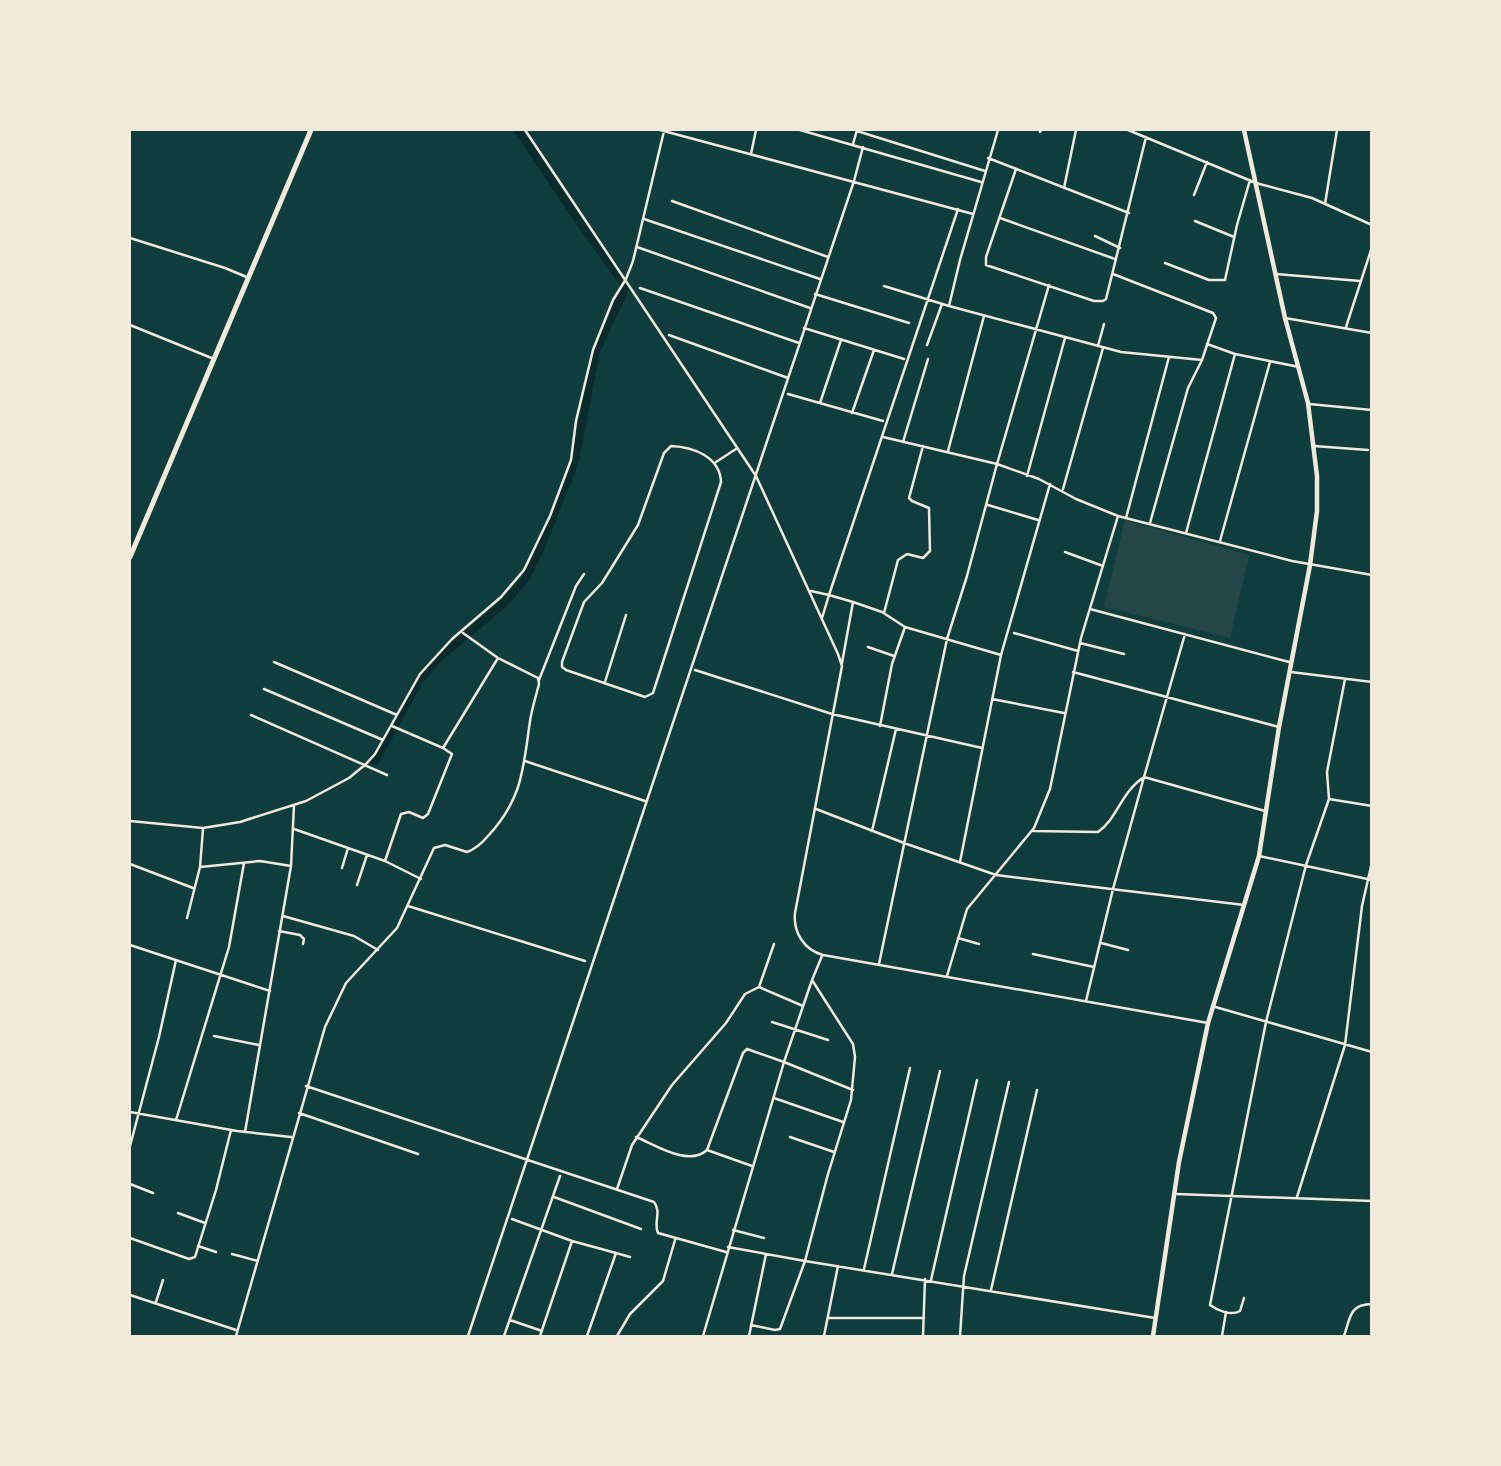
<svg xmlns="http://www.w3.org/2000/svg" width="1501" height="1466" font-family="'Crimson Pro',serif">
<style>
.green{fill:#244646}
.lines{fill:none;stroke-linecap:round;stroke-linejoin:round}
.canal{stroke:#0a2a2b;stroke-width:8}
.minor{stroke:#f1e9da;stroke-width:2.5}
.secondary{stroke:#f1e9da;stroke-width:4.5}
.trunk{stroke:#f1e9da;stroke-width:5}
</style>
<rect width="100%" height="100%" fill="#0f3d3e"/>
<path class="green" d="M 1125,520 L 1249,555 L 1230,638 L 1104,607 Z"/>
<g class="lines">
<path class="canal" d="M 375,761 L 419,681 L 438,659 L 504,603 L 525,580 L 538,554 L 570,475 L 576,456 L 596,351 L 626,287 L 578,220 L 518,130"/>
<path class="minor" d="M 525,130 L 756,476 L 838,654 L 842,666 L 795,913 C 793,932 804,950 823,955 L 1208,1023
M 660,130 L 973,214
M 800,130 L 981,182
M 998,130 L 960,260 L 949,306 L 1121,352 L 1202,360 L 1216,318 L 1213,313 L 1113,274
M 1128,130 L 1256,183 L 1312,198 L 1372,225
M 857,131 L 985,171
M 1040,132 L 1041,130
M 853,144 L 857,130
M 751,154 L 756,130
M 988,158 L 1129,213
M 1016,169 L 986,257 L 986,265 L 1094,301 L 1103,301 L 1106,299 L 1146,137
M 1064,188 L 1076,130
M 1194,195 L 1207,162
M 672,201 L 828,257
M 1325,204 L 1337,130
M 1000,218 L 1115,259
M 644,219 L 820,279
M 1195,221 L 1234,237
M 1095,236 L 1120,248
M 130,238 L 225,268 L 249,278
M 637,247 L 810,308
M 1165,263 L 1209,280 L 1225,280 L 1237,225 L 1250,180
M 1276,274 L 1360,281
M 884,286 L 949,306
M 640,288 L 799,343
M 815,294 L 909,323
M 1285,318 L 1372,333
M 130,325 L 214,359
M 1346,327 L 1372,247
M 804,328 L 904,359
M 669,335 L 788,378
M 1207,344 L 1235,354 L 1299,367
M 927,345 L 942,304
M 1098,346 L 1104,324
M 788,394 L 883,421
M 820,403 L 841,340
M 1309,404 L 1372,410
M 852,413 L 874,350
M 883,437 L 997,464 L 1039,479 L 1076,499 L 1118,516 L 1292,561 L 1372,575
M 903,442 L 928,359
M 671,446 C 694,447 720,457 721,482 L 653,693 L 645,697 L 566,670 L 562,667 L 562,662 L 584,602 L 602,583 L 638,525 L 664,453 Z
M 1314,446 L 1368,450
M 948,451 L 984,316
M 716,462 L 736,449
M 1027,476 L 1065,338
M 1063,489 L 1103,348
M 988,505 L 1038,520
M 1126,518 L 1169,357
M 1150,523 L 1188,388 L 1202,360
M 1186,533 L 1235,354
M 1220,541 L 1270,362
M 1065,552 L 1103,566
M 811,591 L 829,595 L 822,618
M 853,602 L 882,612 L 905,627 L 892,664 L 880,726
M 1090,609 L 1289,662
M 884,613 L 898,560 L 907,554 L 923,558 L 930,551 L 929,508 L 912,501 L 909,498 L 923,446
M 905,627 L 1001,655
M 1014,633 L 1078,651
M 1080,643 L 1124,654
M 868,647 L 894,656
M 274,662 L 397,715
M 842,663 L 853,602 L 829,595 L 958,209
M 695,670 L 832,714 L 982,748
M 1073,672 L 1279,727
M 1291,672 L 1372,682
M 539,680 L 576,586 L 584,574
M 605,682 L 626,615
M 264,689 L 383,740
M 992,699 L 1064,713
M 251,715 L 387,775
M 392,726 L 443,748 L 498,658
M 525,761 L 645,801
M 1329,799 L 1327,772 L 1345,679
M 816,809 L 904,843 L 996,875 L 1244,905
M 130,821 L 203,828 L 240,822 L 306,801 L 349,778 L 366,764 L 375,754 L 420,674 L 452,639 L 501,597 L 524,570 L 550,516 L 571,460 L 576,421 L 593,350 L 613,300 L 626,279 L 633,261 L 664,131
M 294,829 L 385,861 L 421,879
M 872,831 L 896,729
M 1033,831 L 1098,832 C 1118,818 1120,793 1144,777 L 1185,634
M 1259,856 L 1372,880
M 385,861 L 401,814 L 409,812 L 423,818 L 428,814 L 452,754 L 443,748
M 960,862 L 1001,655 L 1050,484
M 130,864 L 193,888
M 200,867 L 260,861 L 291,866
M 342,868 L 348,848
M 357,885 L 367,855
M 408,906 L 585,961
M 283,916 L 354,936 L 378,950
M 187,918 L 200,867 L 203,829
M 279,931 L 300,935 L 304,939 L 303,944
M 958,938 L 979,944
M 1101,943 L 1128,950
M 130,945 L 270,991
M 1033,954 L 1094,967
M 879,964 L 947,639 L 967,576 L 997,464 L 1049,285
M 947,976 L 967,909 L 1034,828 L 1050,789 L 1081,638 L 1118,516
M 812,980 L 853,1044 L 855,1057 L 851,1100 L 828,1174 L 805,1261 L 1155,1318
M 759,987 L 774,944
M 1086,1001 L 1113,889 L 1144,777 L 1265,811
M 1212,1006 L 1372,1052
M 772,1022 L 828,1040
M 214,1036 L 259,1045
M 306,1086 L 654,1202 C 662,1212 653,1223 658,1233 L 726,1252
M 774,1098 L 843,1122
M 130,1112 L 237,1131 L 291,1137
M 299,1113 L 418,1154
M 176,1120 L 229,947 L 244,863
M 245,1132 L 291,866 L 294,805
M 636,1137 C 656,1145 688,1167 707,1150 L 743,1053 L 747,1049 L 784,1062 L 853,1090
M 790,1137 L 834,1152
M 130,1146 L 159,1037 L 176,960
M 707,1150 L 752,1166
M 130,1184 L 153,1193
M 617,1189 L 632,1145 L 672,1085 L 726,1023 L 745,994 L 759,987 L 803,1006
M 1176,1194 L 1372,1201
M 554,1197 L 641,1229
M 1297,1197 L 1345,1045 L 1362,906 L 1372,862
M 178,1213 L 205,1223
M 512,1219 L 572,1241 L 616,1253 L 587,1336
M 733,1230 L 764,1238
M 130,1238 L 189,1259 L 195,1257 L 216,1190 L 231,1130
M 198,1246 L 216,1252
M 728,1247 L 805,1261 L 780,1329 L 775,1330 L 751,1325
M 616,1253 L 630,1257
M 232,1254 L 258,1261
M 864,1269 L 910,1068
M 892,1274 L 940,1071
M 931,1280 L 977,1080
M 991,1290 L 1037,1090
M 130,1295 L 236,1330
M 1244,1298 L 1240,1311 C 1231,1316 1218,1311 1210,1305 L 1266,1022 L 1306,865 L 1329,799 L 1372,806
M 156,1302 L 163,1280
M 829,1318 L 924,1318
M 510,1320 L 542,1331
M 236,1336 L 325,1027 L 346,983 L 397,928 L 434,848 L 445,845 L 467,852 C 476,849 482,843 488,836 C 523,798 523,769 530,721 C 532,708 536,696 539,684 L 538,678 L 498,658 L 463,633
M 468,1336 L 854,181 L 863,147
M 504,1336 L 560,1176
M 540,1336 L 572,1241
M 617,1336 L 630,1314 L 663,1281 L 675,1240
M 703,1336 L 784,1062 L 812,980 L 822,956
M 749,1336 L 766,1254
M 824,1336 L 838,1266
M 923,1336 L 925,1279
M 960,1336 L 964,1276 L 1009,1082
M 1222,1336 L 1226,1312
M 1344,1336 C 1350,1319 1349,1304 1372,1304"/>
<path class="secondary" d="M 1153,1336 L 1179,1162 L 1208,1023 L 1259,856 L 1279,727 L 1310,565 L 1317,511 L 1317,476 L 1308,403 L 1285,318 L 1244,130"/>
<path class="trunk" d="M 130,557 L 311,130"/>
</g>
<rect width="1501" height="1466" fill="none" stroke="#f1e9da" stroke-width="262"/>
</svg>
